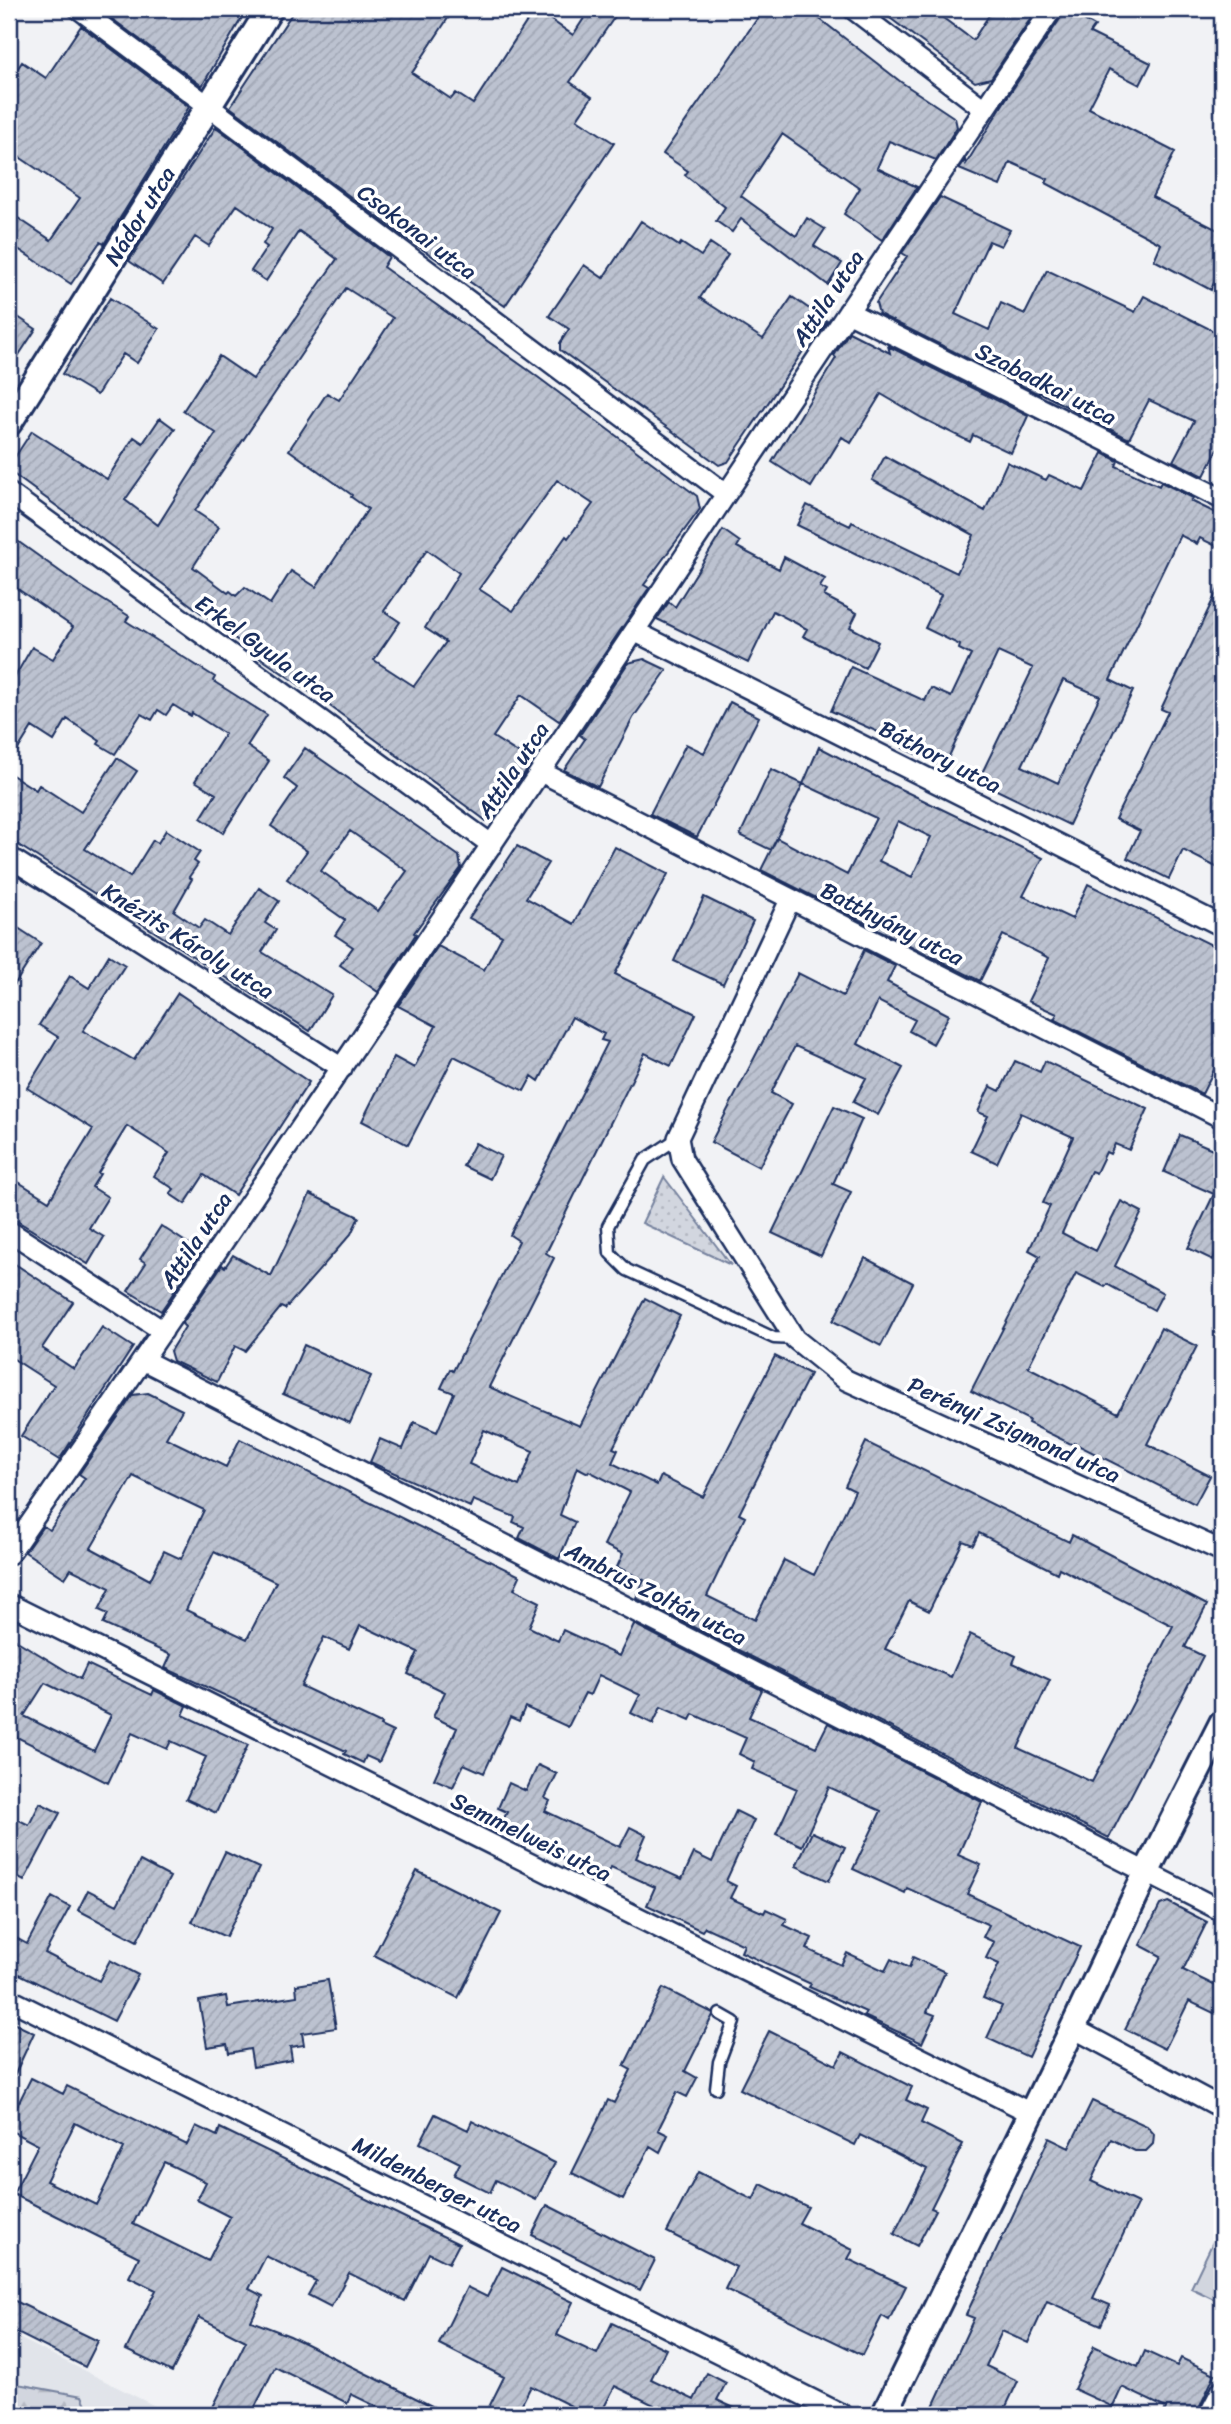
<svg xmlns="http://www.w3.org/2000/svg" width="1231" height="2424" font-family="Sriracha,sans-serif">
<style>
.built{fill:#e1e4ea}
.grass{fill:#d2d6df;stroke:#76829e;stroke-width:2}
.forest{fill:url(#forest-firs);stroke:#76829e;stroke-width:2}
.park{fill:url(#park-dots);stroke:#76829e;stroke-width:2}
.building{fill:url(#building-hatch);stroke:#1b2f5e;stroke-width:2;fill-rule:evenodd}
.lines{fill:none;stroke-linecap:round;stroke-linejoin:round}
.service-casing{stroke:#1b2f5e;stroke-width:15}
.minor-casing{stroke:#1b2f5e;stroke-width:24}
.tertiary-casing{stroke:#1b2f5e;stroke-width:30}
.service{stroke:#fff;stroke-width:10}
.minor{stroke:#fff;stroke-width:19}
.tertiary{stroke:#fff;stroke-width:24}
.labels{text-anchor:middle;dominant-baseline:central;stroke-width:7;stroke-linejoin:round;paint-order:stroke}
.street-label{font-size:23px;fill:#1b2f5e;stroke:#fff}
</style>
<defs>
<pattern id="forest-firs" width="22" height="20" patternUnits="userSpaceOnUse" patternTransform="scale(1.75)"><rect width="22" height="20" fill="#d2d6df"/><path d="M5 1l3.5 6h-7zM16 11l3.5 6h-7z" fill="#b4b8c2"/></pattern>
<pattern id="park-dots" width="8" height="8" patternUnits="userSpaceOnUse" patternTransform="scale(1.75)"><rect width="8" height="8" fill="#d2d6df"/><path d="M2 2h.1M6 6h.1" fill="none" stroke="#b4b8c2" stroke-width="1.8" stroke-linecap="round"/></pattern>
<pattern id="building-hatch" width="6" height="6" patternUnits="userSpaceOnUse" patternTransform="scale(1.75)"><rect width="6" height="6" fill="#bcc2d0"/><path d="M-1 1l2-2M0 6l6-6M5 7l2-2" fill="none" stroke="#a1a7b5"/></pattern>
</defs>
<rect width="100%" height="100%" fill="#f1f2f5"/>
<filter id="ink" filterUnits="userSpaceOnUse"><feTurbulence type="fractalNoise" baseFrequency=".0143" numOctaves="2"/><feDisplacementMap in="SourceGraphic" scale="14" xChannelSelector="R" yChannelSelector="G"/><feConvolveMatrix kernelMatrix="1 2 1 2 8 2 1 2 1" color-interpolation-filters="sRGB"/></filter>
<g filter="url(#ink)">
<path class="built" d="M 9,2333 L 173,2415 L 9,2415 Z"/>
<path class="grass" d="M 1222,2223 L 1222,2303 L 1191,2288 Z"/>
<path class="forest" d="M 12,2383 L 82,2396 L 91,2415 L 9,2415 L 9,2384 Z"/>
<path class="park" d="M 664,1177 L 731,1265 L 642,1223 Z"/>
<path class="building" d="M 99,9 L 247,9 L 202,86 Z
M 295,9 L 454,9 L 412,73 L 451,99 L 456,93 L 473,104 L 535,9 L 573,35 L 590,9 L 620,9 L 570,82 L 592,97 L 577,119 L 614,143 L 505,306 L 403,236 L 230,107 Z
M 764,9 L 807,9 L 901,82 L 955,118 L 957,127 L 936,160 L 889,141 L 877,168 L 917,187 L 882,240 L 844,214 L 860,188 L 782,134 L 741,196 L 796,236 L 807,218 L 825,229 L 814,246 L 842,263 L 828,285 L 741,219 L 732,232 L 716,221 L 725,207 L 685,175 L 688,171 L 663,154 Z
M 878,9 L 931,9 L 973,40 L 993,9 L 1037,9 L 991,78 L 975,82 Z
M 1064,9 L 1095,26 L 1090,33 L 1151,63 L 1140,85 L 1109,69 L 1089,108 L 1175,152 L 1152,197 L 1222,232 L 1222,263 L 1211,290 L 1154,260 L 1161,244 L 1046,183 L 1048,179 L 1010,162 L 1000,186 L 959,169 L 965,160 L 966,164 L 1006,99 L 1062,16 Z
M 81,26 L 189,107 L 104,244 L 100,242 L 71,284 L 9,243 L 9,212 L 51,240 L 80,198 L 9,150 L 9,81 L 22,62 L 46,78 Z
M 216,127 L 389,257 L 383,267 L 531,372 L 697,496 L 700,509 L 644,585 L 649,588 L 559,721 L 521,695 L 493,737 L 532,762 L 493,820 L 486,821 L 481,817 L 323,701 L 266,662 L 175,593 L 9,471 L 9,466 L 32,431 L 107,479 L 134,437 L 143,443 L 160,418 L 175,429 L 125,500 L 158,525 L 216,433 L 183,411 L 219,356 L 253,379 L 337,259 L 299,231 L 266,281 L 251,271 L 267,247 L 263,244 L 272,229 L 237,205 L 209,246 L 195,237 L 163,284 L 129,261 ZM 346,288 L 393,318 L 339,400 L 327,393 L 289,450 L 352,495 L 351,497 L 368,509 L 316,587 L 291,571 L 270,604 L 245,587 L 236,596 L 230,591 L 228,593 L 193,567 L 219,527 L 195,511 ZM 557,480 L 593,504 L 568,538 L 566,536 L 513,611 L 479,589 ZM 427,550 L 459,573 L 425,628 L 446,642 L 414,686 L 374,660 L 400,622 L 384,611 Z
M 940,197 L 1010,230 L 1001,246 L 989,241 L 955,314 L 989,330 L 1001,303 L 1025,314 L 1047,270 L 1135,312 L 1144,296 L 1222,335 L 1222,441 L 1204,476 L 1173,461 L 1194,421 L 1149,400 L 1129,439 L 1039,392 L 1039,394 L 879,314 L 876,303 L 907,256 L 902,253 Z
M 641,221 L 679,246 L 681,243 L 701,256 L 710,243 L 728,255 L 700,298 L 763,339 L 792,297 L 827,321 L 813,343 L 810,341 L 728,462 L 719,465 L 560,350 L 560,343 L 569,329 L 549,316 L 584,265 L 603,278 Z
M 110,298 L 159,329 L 137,363 L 123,354 L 97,395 L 62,374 Z
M 18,317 L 36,329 L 9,370 L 9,332 Z
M 849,332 L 890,353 L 888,346 L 1028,416 L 1011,453 L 973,435 L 970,442 L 922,418 L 881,394 L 851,443 L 842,437 L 811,487 L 772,462 L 836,358 L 834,356 Z
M 1103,453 L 1118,461 L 1116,466 L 1159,486 L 1161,482 L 1193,498 L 1191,501 L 1222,516 L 1222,549 L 1200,538 L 1197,544 L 1180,535 L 1110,680 L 1133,691 L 1069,825 L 978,781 L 1033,668 L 998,652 L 944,767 L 903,748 L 905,744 L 831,711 L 851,667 L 925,701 L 931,688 L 951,697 L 971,655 L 959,649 L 960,645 L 925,628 L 941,595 L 797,525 L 807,505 L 850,526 L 852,522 L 957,573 L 974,535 L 872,480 L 885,456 L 985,511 L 1007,462 L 1046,480 L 1049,475 L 1084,491 ZM 1063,680 L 1100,696 L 1058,783 L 1022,766 Z
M 723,530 L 740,542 L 737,547 L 779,569 L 784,557 L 825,579 L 820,587 L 827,591 L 824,596 L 857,613 L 850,627 L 878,642 L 865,668 L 803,636 L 807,629 L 773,611 L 748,663 L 657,619 L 669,602 L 675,607 Z
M 9,535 L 79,585 L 129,616 L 126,621 L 215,677 L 213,681 L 267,715 L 247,746 L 269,761 L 223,833 L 201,818 L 216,794 L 195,781 L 225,734 L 192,713 L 191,716 L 173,705 L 166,715 L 158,710 L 152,720 L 141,714 L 115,754 L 98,744 L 100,741 L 67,719 L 54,741 L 32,727 L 9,764 L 9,687 L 32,647 L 53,659 L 73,627 L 9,583 Z
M 1222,581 L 1222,870 L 1183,850 L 1169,879 L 1127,858 L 1140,831 L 1115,819 L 1168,712 L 1161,709 Z
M 644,659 L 667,670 L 633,718 L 598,787 L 564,770 L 585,739 L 580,735 L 628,663 Z
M 730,702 L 759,717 L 697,837 L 650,814 L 686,744 L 704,753 Z
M 819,747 L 892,785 L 1043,858 L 1023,896 L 1072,919 L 1088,884 L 1222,950 L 1222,1054 L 1202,1094 L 1054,1019 L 1057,1014 L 1028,1001 L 1049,958 L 1003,935 L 980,981 L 761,870 L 777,838 L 847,875 L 876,818 L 803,784 ZM 898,821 L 931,837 L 912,877 L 879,861 Z
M 305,748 L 459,856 L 461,868 L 414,933 L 416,934 L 378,992 L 340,965 L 353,947 L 335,935 L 345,920 L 287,879 L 307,851 L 271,826 L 297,788 L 284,778 ZM 350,831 L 407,871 L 378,911 L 321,871 Z
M 117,758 L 137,771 L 85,849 L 130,877 L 153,840 L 158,843 L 166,830 L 200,852 L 194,861 L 198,864 L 189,877 L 192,879 L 174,911 L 199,928 L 205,920 L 228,935 L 259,888 L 279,901 L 265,923 L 276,930 L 262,952 L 332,995 L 310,1031 L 9,839 L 9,773 L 36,790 L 39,785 L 81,812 Z
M 771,769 L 803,784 L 771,850 L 740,835 Z
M 517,846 L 548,863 L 526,898 L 574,924 L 615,847 L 668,874 L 615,974 L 696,1014 L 671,1066 L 645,1053 L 546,1253 L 554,1258 L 489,1387 L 580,1426 L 645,1298 L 680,1316 L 613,1448 L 618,1450 L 612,1463 L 657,1485 L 661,1476 L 703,1497 L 775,1356 L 810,1374 L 739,1514 L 745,1517 L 707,1596 L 755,1620 L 784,1560 L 814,1575 L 855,1491 L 845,1486 L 866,1442 L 1069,1542 L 1072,1535 L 1207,1605 L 1185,1647 L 1203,1656 L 1109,1838 L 636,1598 L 644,1580 L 617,1567 L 623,1554 L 604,1545 L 630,1492 L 589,1471 L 588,1473 L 577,1467 L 560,1515 L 575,1522 L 559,1559 L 519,1538 L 524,1527 L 513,1522 L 515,1517 L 473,1500 L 470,1507 L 370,1462 L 380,1439 L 403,1449 L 414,1422 L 437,1432 L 454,1393 L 441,1388 L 450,1369 L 453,1371 L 519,1241 L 510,1235 L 608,1042 L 601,1040 L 604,1034 L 572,1017 L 539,1081 L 532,1076 L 524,1091 L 454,1056 L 408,1145 L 362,1121 L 394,1057 L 414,1068 L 436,1026 L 398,1006 L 438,946 L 484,970 L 502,936 L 469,918 ZM 484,1430 L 533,1451 L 519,1486 L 469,1464 ZM 979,1533 L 1057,1573 L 1059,1568 L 1173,1626 L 1092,1782 L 1018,1748 L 1050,1680 L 1013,1663 L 1016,1656 L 970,1634 L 951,1677 L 885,1649 L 909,1601 L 929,1611 L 963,1541 L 973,1545 Z
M 704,897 L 753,921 L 723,984 L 674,961 Z
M 9,922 L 41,943 L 9,993 Z
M 864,950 L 895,966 L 887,982 L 949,1015 L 933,1044 L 909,1031 L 915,1020 L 878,1001 L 858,1044 L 903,1068 L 878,1115 L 853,1102 L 866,1078 L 795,1046 L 771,1093 L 792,1104 L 759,1167 L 711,1142 L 798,973 L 843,996 Z
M 109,955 L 125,965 L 83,1031 L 134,1060 L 178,993 L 309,1082 L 235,1195 L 204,1175 L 185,1204 L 170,1194 L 174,1189 L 154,1176 L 169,1153 L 127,1126 L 98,1173 L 100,1174 L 92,1187 L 108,1197 L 89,1228 L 104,1237 L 88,1264 L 9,1216 L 9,1176 L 49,1201 L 93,1129 L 27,1088 L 58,1037 L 39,1025 L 70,976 L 89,988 Z
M 1015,1061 L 1040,1072 L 1045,1061 L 1148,1109 L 1129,1150 L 1115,1144 L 1110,1154 L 1106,1152 L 1096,1173 L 1091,1171 L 1062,1233 L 1096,1251 L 1121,1201 L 1142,1212 L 1115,1266 L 1163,1293 L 1154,1310 L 1107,1284 L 1105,1287 L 1076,1273 L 1028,1367 L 1118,1413 L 1161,1328 L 1197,1346 L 1147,1444 L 1210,1476 L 1195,1504 L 1074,1443 L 1073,1445 L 1028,1423 L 1029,1420 L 971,1391 L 1040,1256 L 1029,1250 L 1050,1206 L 1043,1203 L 1073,1137 L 1021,1113 L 997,1163 L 971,1151 L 988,1116 L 978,1112 L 990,1086 L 1000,1091 Z
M 834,1106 L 862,1119 L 833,1184 L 851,1192 L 821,1256 L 772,1233 Z
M 1180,1135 L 1222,1153 L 1222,1239 L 1213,1260 L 1188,1248 L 1214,1194 L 1164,1172 Z
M 475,1143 L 501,1156 L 490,1179 L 463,1166 Z
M 310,1194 L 359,1217 L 351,1234 L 285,1309 L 281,1307 L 245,1351 L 235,1346 L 217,1382 L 173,1361 L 170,1351 L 185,1327 L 182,1324 L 222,1265 L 225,1267 L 233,1255 L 271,1276 Z
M 161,1226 L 201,1252 L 161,1311 L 128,1291 L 146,1263 L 140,1259 Z
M 865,1258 L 913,1283 L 881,1346 L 833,1321 Z
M 9,1260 L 73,1302 L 42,1348 L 74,1369 L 102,1327 L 133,1347 L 59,1460 L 21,1436 L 54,1385 L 9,1356 Z
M 304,1345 L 371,1376 L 350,1423 L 283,1394 Z
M 148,1393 L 182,1410 L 166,1438 L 226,1467 L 240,1439 L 520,1576 L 514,1589 L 540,1602 L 529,1627 L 558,1641 L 563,1630 L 619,1656 L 634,1624 L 762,1690 L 749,1717 L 816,1747 L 828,1723 L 982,1802 L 958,1855 L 981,1865 L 967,1894 L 1080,1947 L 1028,2057 L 987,2038 L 1002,2006 L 983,1998 L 999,1964 L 986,1958 L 994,1942 L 983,1937 L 989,1925 L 907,1888 L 905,1893 L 853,1869 L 881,1811 L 829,1787 L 802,1846 L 776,1834 L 797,1789 L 752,1769 L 755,1762 L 739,1754 L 746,1738 L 693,1714 L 690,1720 L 661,1707 L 653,1724 L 631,1713 L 640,1695 L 599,1675 L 590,1695 L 585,1693 L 568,1727 L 525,1707 L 519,1721 L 510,1717 L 484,1773 L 464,1764 L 453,1787 L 434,1779 L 457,1728 L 433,1717 L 445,1692 L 408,1674 L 418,1652 L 369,1629 L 360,1626 L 349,1649 L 324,1637 L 301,1686 L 381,1724 L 380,1726 L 393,1732 L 379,1762 L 366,1756 L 363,1763 L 344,1754 L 346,1751 L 165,1668 L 171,1655 L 103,1624 L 108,1614 L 99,1610 L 110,1588 L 71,1569 L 65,1578 L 25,1552 L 43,1526 L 50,1530 L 85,1478 L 79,1474 L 133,1395 ZM 133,1476 L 204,1510 L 181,1559 L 164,1551 L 150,1580 L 91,1548 ZM 214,1552 L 276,1582 L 247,1639 L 186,1610 Z
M 9,1636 L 80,1679 L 87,1664 L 152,1695 L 154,1690 L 187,1706 L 183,1715 L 248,1745 L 216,1813 L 186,1799 L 206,1757 L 171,1741 L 167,1749 L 132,1733 L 108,1783 L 13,1735 L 9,1742 ZM 45,1683 L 111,1715 L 94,1751 L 24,1716 Z
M 538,1765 L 557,1774 L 545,1798 L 550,1801 L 545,1811 L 620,1847 L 630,1827 L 646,1835 L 636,1858 L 682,1879 L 694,1853 L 712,1862 L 736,1811 L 754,1820 L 726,1881 L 736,1886 L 730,1898 L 764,1913 L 766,1909 L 787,1919 L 784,1925 L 812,1938 L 807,1949 L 841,1965 L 847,1953 L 885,1971 L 891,1959 L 909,1968 L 913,1957 L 945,1972 L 927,2012 L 935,2015 L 922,2043 L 864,2016 L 866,2012 L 809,1987 L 811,1984 L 741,1952 L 744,1945 L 705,1927 L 702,1931 L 647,1905 L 655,1887 L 611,1867 L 604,1881 L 568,1864 L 569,1861 L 499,1829 L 507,1812 L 498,1808 L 509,1783 L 526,1791 Z
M 40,1803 L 60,1813 L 24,1881 L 9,1873 L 9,1815 L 29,1825 Z
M 812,1832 L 845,1847 L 829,1881 L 796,1866 Z
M 225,1852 L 259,1868 L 226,1937 L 192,1922 Z
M 140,1861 L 170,1877 L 137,1941 L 78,1910 L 88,1890 L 117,1905 Z
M 417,1871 L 501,1913 L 458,1998 L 374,1955 Z
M 52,1897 L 70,1907 L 45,1953 L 99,1981 L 110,1960 L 138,1975 L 114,2021 L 9,1969 L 9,1934 L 27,1944 Z
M 1168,1902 L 1207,1922 L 1183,1970 L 1222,1989 L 1222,2017 L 1189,2001 L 1165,2049 L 1125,2029 L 1161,1956 L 1140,1945 L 1160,1905 Z
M 328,1980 L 336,2028 L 302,2033 L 304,2045 L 290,2047 L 292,2060 L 253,2067 L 250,2049 L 229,2053 L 227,2044 L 207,2047 L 199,2001 L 226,1996 L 228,2007 L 297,1996 L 296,1985 Z
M 663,1988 L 713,2013 L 713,2015 L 685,2071 L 697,2078 L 687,2097 L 677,2092 L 658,2130 L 668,2135 L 660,2152 L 650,2146 L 623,2199 L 572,2173 L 608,2100 L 614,2103 L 631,2070 L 624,2066 Z
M 9,2021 L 34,2033 L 9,2087 Z
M 769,2031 L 836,2065 L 843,2052 L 912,2087 L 906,2100 L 927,2110 L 921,2123 L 963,2144 L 931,2208 L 936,2210 L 917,2246 L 894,2234 L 927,2169 L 860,2135 L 855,2145 L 740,2089 Z
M 31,2078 L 63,2094 L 67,2086 L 187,2145 L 196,2126 L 217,2136 L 220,2128 L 459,2244 L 449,2263 L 429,2253 L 405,2301 L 349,2273 L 331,2307 L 308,2295 L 316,2281 L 266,2256 L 249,2289 L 263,2296 L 251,2321 L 290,2336 L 450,2415 L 394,2415 L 351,2394 L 347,2403 L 275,2367 L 251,2415 L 209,2415 L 246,2341 L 199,2317 L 172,2372 L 126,2350 L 156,2290 L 129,2277 L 139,2257 L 13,2194 L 38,2145 L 9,2130 L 9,2122 ZM 75,2123 L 124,2148 L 96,2205 L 46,2181 ZM 164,2162 L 206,2182 L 197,2200 L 230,2217 L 208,2261 L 133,2224 Z
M 1092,2101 L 1147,2126 L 1154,2134 L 1153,2144 L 1146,2151 L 1135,2151 L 1111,2139 L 1091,2181 L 1138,2203 L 1093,2298 L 1110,2305 L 1101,2325 L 1047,2301 L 1028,2343 L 1002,2331 L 986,2366 L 1018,2381 L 1002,2415 L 929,2415 L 974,2318 L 966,2315 L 1049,2138 L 1069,2148 Z
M 435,2114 L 468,2130 L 472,2121 L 555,2163 L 536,2200 L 496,2180 L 490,2193 L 454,2175 L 460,2163 L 420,2143 Z
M 698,2172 L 753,2200 L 761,2184 L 808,2207 L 799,2223 L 853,2250 L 848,2259 L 906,2286 L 889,2320 L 882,2316 L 862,2355 L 725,2289 L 736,2267 L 667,2232 Z
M 547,2205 L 655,2260 L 640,2290 L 532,2235 Z
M 502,2267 L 573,2302 L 557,2335 L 597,2354 L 612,2323 L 666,2349 L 651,2379 L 694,2400 L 707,2373 L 726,2383 L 717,2400 L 749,2415 L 649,2415 L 654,2405 L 615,2386 L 600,2415 L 566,2415 L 571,2406 L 531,2386 L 516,2415 L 485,2415 L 504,2377 L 439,2344 L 467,2287 L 487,2297 Z
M 9,2298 L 98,2341 L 85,2367 L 9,2329 Z
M 1094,2346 L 1138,2367 L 1145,2351 L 1177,2366 L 1181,2358 L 1215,2374 L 1196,2415 L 1163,2415 L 1166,2408 L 1122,2387 L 1113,2407 L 1074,2389 Z"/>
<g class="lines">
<g class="service-casing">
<path id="service" d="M 678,1138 L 645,1160 L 608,1226 L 610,1253 L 627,1270 L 774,1338 L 795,1339
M 716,2088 L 719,2062 L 734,2022 L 720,2014"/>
</g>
<g class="minor-casing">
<path id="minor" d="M 79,9 L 726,494
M 853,9 L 984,109
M 848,312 L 1222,499
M 9,493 L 492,845
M 636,632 L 1222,926
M 541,772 L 1222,1118
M 9,857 L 342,1068
M 790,900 L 678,1138 L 682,1159 L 795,1339 L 846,1380 L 1222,1551
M 9,1231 L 163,1331
M 143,1360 L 1222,1911
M 9,1554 C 363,1043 704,524 1052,9
M 9,1604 L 1031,2113
M 9,1999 L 843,2415
M 1073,2028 L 1222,2108
M 1209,2415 L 1222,2390"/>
</g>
<g class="tertiary-casing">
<path id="tertiary" d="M 9,423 L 270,9
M 884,2415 L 1073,2028 L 1147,1871 L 1222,1723"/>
</g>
<use href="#service" class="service"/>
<use href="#minor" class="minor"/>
<use href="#tertiary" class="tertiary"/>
</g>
</g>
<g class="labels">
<g class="street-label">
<text transform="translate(140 216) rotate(-58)">Nádor utca</text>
<text transform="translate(417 232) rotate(37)">Csokonai utca</text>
<text transform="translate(828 298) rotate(-56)">Attila utca</text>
<text transform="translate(1046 384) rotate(27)">Szabadkai utca</text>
<text transform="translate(265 649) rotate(36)">Erkel Gyula utca</text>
<text transform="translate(940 757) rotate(27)">Báthory utca</text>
<text transform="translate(513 770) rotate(-56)">Attila utca</text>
<text transform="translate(892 924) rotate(27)">Batthyány utca</text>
<text transform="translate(188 941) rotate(32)">Knézits Károly utca</text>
<text transform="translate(196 1240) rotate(-56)">Attila utca</text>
<text transform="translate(1014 1430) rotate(24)">Perényi Zsigmond utca</text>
<text transform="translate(656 1594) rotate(27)">Ambrus Zoltán utca</text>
<text transform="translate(531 1837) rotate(26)">Semmelweis utca</text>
<text transform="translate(437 2185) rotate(27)">Mildenberger utca</text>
</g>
</g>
<rect width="1231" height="2424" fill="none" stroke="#fff" stroke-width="35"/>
<rect x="18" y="18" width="1196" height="2389" fill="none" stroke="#1b2f5e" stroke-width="2.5" filter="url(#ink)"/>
</svg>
